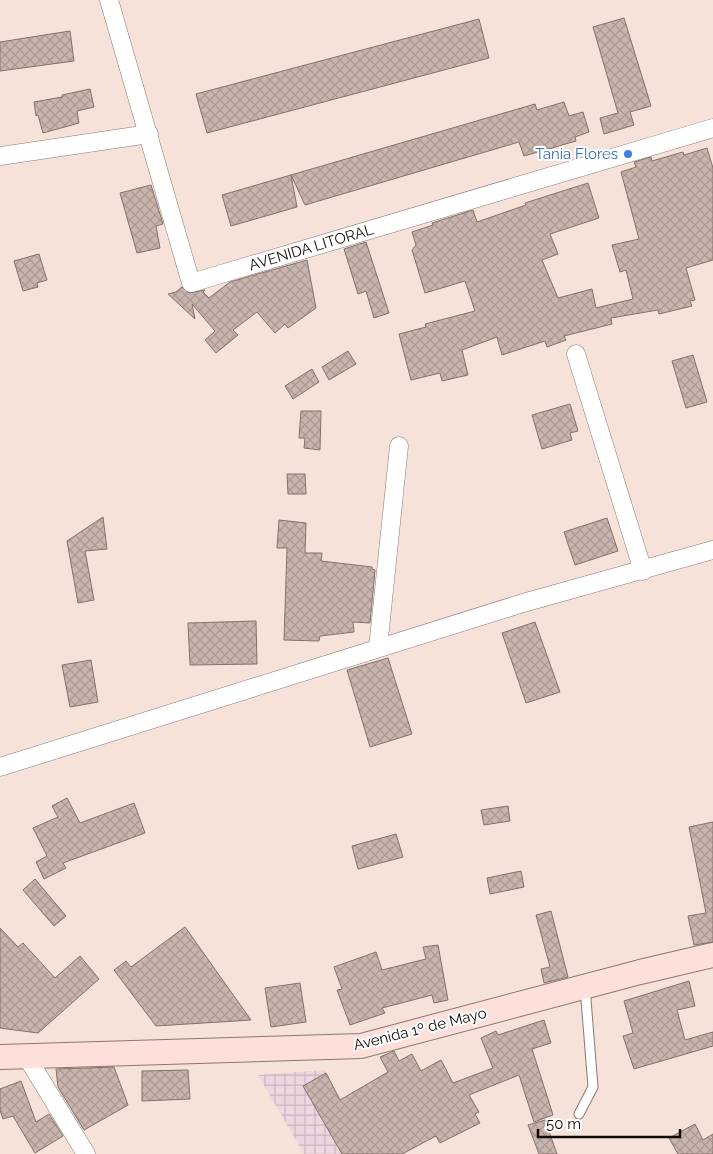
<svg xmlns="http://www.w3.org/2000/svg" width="713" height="1154" font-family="Raleway,sans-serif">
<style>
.industrial{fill:url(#industrial-grid)}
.building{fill:url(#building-cross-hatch);stroke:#84716b}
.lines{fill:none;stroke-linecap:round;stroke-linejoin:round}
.service-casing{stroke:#8b7872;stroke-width:11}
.minor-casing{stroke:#8b7872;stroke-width:19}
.secondary-casing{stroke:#8b7872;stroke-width:26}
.service{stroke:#fff;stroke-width:9}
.minor{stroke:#fff;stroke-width:18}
.secondary{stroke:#fedfd9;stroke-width:24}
.shop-dot{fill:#3f7fe0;stroke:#fff;stroke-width:2}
.labels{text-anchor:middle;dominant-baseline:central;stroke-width:4;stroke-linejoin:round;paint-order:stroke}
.shop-label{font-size:15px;fill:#366cbe;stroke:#fff;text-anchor:end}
.street-label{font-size:15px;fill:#100a07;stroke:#fff}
</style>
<defs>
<pattern id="industrial-grid" width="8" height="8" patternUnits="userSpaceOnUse" patternTransform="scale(1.25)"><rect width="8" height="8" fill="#eed6e0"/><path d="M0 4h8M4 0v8" fill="none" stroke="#cbb6bf"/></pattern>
<pattern id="building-cross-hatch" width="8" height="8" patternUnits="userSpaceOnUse" patternTransform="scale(1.25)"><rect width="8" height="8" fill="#c8b5ad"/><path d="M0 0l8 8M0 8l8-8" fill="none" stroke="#ab9a93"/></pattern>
</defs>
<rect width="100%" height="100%" fill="#f7e2da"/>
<path class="industrial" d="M 324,1070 L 373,1154 L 304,1154 L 258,1075 Z"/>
<path class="building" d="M 624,18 L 651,106 L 630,112 L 634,125 L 604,134 L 600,118 L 618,113 L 593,27 Z
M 479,19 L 489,58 L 207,133 L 196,94 Z
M 70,31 L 74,61 L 0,71 L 0,42 Z
M 90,89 L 94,107 L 77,111 L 79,123 L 43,133 L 38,115 L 36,116 L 34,102 L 62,97 L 62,95 Z
M 564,102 L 569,116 L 583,112 L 589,132 L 575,137 L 576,141 L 524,156 L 519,142 L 305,205 L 291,175 L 535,104 L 537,110 Z
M 707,148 L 713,168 L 713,260 L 686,268 L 695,300 L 690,301 L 692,306 L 659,314 L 658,310 L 611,318 L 612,324 L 564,336 L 566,340 L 547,347 L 545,341 L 502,355 L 497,337 L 462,350 L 468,375 L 442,381 L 440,373 L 411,380 L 399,334 L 426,327 L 425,324 L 475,311 L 465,281 L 425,293 L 412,250 L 416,245 L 412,232 L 433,225 L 432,223 L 473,210 L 477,222 L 526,205 L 525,203 L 588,183 L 599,218 L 550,234 L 558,254 L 542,260 L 558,298 L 592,289 L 596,308 L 633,299 L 626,270 L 620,272 L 612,245 L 639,239 L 621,172 L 636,167 L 634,162 L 651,157 L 652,161 L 683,152 L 684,155 Z
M 291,175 L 297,207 L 231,226 L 222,195 Z
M 151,185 L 163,224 L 156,226 L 160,248 L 137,253 L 120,193 Z
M 366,242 L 389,313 L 374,318 L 366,291 L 358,294 L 344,249 Z
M 39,254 L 47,280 L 37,283 L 38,287 L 23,291 L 14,261 Z
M 307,260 L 316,308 L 288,328 L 285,324 L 275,333 L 257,312 L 233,330 L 238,335 L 216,353 L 205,340 L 215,331 L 192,304 L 195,319 L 168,294 L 176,292 L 182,287 L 189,293 L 205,290 L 203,292 L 209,298 L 230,282 Z
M 348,351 L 356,364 L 329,380 L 322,367 Z
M 693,355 L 707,402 L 686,408 L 672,361 Z
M 312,369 L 319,382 L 293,399 L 285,386 Z
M 570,404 L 578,431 L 570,433 L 572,440 L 542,449 L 532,415 Z
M 301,411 L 321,411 L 320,450 L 304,448 L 305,438 L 299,438 Z
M 287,474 L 305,474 L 306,494 L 288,494 Z
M 103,517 L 107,549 L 85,551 L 94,600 L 78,603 L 67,541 Z
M 607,518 L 618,551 L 575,565 L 564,532 Z
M 279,520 L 306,523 L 305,553 L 322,553 L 321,561 L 372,567 L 372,569 L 375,570 L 370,623 L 353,622 L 354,632 L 320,636 L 319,641 L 284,640 L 287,548 L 277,548 Z
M 256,621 L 257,664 L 190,665 L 188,623 Z
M 535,622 L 560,692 L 526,703 L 502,633 Z
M 388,658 L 412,734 L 370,747 L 347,670 Z
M 91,660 L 98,702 L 70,707 L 62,665 Z
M 67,798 L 80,823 L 134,803 L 145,833 L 63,863 L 66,868 L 44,879 L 36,862 L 47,856 L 33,828 L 58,817 L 52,806 Z
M 508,806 L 510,821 L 484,825 L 481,810 Z
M 713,822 L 713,942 L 694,945 L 688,916 L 706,913 L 689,827 Z
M 396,834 L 403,857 L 358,869 L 352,846 Z
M 521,871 L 524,887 L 490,894 L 487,878 Z
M 35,879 L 66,916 L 54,926 L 23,890 Z
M 551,911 L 568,977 L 544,983 L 541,969 L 550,967 L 536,915 Z
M 185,927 L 251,1020 L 156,1026 L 114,970 L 126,961 L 131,967 Z
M 0,928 L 18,947 L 23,943 L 55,978 L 80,956 L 99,979 L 38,1033 L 0,1028 Z
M 438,945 L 448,1000 L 434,1003 L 432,995 L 382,1008 L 385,1013 L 350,1025 L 337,990 L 342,989 L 334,967 L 376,952 L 382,970 L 426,959 L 423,947 Z
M 689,981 L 695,1006 L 677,1010 L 685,1040 L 713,1032 L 713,1046 L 634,1069 L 623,1036 L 633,1033 L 624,1001 Z
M 300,983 L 306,1022 L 271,1027 L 265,988 Z
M 544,1020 L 551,1043 L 532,1049 L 553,1115 L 534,1122 L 519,1075 L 469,1095 L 479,1112 L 475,1114 L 480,1123 L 440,1143 L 436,1136 L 402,1154 L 342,1154 L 303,1086 L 326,1073 L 340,1100 L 388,1072 L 380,1057 L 394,1051 L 399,1061 L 412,1054 L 421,1071 L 441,1060 L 453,1083 L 493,1068 L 481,1038 L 496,1031 L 498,1035 Z
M 114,1067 L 128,1105 L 84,1130 L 58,1087 L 56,1069 Z
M 188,1070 L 190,1099 L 142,1101 L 142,1071 Z
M 21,1081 L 36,1122 L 49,1114 L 63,1136 L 35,1153 L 13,1116 L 3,1119 L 0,1110 L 0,1089 Z
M 545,1120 L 557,1154 L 539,1154 L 528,1125 Z
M 695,1124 L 703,1140 L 713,1134 L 713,1154 L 678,1154 L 669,1138 Z"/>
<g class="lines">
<g class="service-casing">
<path id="service" d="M 579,1114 L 593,1087 L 585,987"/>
</g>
<g class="minor-casing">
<g id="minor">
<path id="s1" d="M 109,0 L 191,283 L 713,128"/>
<path d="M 0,156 L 149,134"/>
<path d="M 576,354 L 643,571"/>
<path d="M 378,648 L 399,446"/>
<path d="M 0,767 L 523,603 L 713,550"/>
<path d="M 25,1054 L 86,1154"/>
</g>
</g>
<g class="secondary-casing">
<path id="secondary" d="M 0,1057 L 361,1046 L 640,972 L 713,955"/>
</g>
<use href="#service" class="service"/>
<use href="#minor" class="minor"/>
<use href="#secondary" class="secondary"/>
</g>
<circle class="shop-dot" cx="628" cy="154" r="5"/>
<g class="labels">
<g class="shop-label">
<text x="618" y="154">Tania Flores</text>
</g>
<g class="street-label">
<text stroke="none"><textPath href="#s1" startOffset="420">AVENIDA LITORAL</textPath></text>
<text transform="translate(420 1029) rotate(-14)">Avenida 1º de Mayo</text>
</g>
</g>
<path d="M538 1129v8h142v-8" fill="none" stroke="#100a07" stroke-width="2.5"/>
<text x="546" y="1129" font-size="15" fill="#100a07" stroke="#ffffff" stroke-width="4" paint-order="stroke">50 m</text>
</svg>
